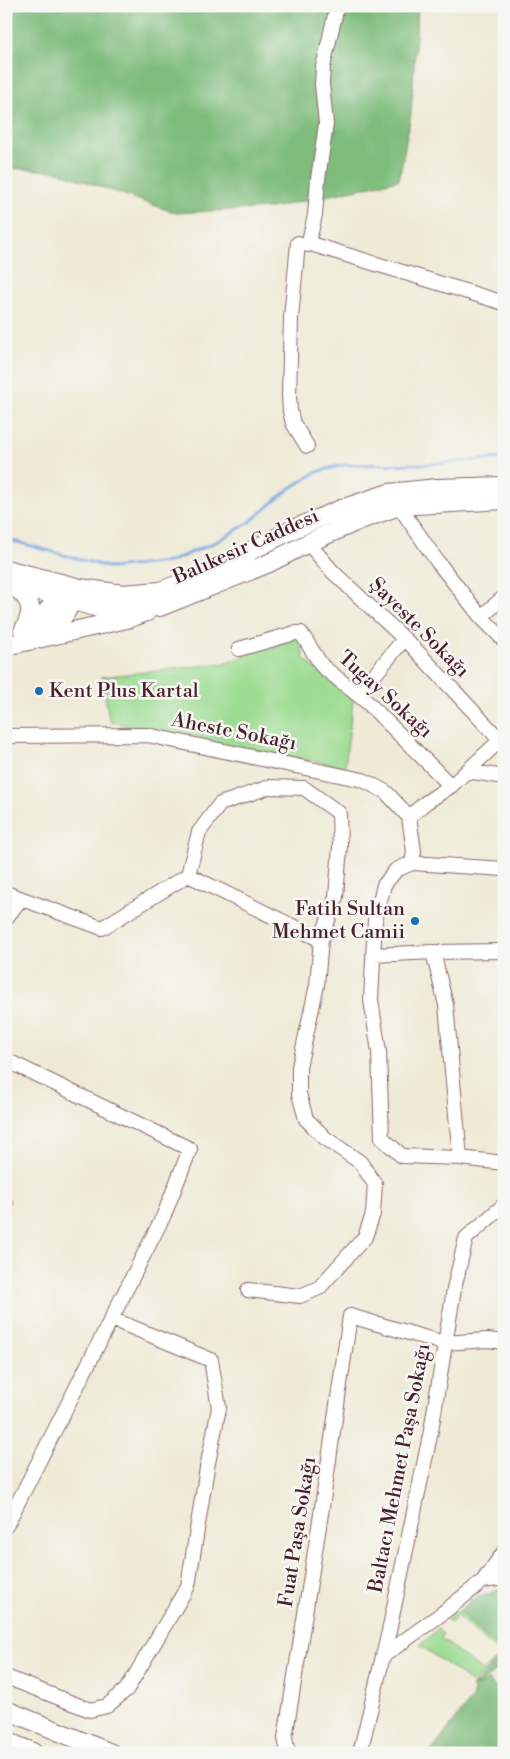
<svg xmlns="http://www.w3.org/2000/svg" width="510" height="1759" font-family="'Libre Bodoni',serif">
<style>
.green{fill:#9ddc92;stroke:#747e5e}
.forest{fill:#7ebc7c;stroke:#646e54}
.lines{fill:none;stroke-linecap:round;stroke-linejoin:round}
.stream{stroke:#71a4dd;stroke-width:3}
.minor-casing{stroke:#846667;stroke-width:16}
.major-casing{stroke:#846667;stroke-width:20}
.highway-casing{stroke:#846667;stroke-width:22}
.minor{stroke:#fff;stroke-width:14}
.major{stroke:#fff;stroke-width:18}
.highway{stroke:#fff;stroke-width:20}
.poi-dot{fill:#1f6fb2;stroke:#f6f6f2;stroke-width:2}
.labels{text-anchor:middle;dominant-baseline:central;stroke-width:5;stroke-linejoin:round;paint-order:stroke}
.street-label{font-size:20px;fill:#4a1f2b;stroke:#f6f6f2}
.poi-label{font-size:20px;fill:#4a1f2b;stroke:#f6f6f2;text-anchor:start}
</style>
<rect width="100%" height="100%" fill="#f6f6f2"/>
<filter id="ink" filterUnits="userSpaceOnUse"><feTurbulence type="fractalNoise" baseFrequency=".02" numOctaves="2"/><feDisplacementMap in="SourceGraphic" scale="10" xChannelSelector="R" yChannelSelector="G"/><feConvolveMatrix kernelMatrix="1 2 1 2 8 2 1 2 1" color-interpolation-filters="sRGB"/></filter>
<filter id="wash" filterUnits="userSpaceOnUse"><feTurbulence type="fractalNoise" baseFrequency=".0096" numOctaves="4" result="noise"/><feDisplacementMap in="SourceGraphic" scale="20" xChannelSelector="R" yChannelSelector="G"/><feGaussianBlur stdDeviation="1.12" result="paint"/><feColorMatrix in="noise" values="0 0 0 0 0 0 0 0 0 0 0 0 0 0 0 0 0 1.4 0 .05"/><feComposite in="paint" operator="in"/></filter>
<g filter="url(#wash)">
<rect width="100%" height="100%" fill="#efead6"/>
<path class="green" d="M 300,636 L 304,659 L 353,700 L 345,767 L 110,722 L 101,677 L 226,663 Z
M 458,1611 L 502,1652 L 501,1656 L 472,1683 L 420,1645 L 438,1629 L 443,1634 L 441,1638 L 483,1672 L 499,1657 L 499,1653 L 457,1616 L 451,1623 L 447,1620 Z"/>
<path class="forest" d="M 6,6 L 418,6 L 411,114 L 399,180 L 271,208 L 176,213 L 55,171 L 6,168 Z
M 504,1588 L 504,1663 L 478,1686 L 474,1684 L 502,1657 L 503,1653 L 459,1611 L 473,1599 Z
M 488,1680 L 504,1696 L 504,1753 L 430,1753 L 472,1698 L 474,1690 L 471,1687 L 474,1685 L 478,1687 Z"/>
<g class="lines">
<path class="stream" d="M 6,539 L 111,568 L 169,562 L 216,542 L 250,522 L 289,489 L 317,472 L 342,465 L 431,464 L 504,458"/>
</g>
</g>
<g filter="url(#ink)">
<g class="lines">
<g class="minor-casing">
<path id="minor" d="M 298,243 L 291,318 L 289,396 L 290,411 L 293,423 L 307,446
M 308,245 L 315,215 L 318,179 L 326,124 L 322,84 L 323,67 L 337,6
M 314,245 L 504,303
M 399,506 L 437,561 L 481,617 L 504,640
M 308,543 L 333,572 L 413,647 L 501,741
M 481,617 L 504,597
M 239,649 L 295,633 L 301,633 L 322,666 L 368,703 L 451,786
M 358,695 L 404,639
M 6,736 L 147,735 L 363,780 L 386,792 L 409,817
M 467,771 L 504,777
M 409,817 L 414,851 L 412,863 L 504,869
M 409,817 L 425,803 L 451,786 L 495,745 L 504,739
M 412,863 L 396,870 L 384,885 L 375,920 L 371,1000 L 379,1052 L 382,1138 L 402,1156 L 460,1158 L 504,1163
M 188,875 L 321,940
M 6,893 L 102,928 L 188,875 L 199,832 L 220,804 L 269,787 L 304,788 L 339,813 L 340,847 L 336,897 L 321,940 L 317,985 L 299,1067 L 299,1094 L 306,1119 L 325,1138 L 360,1162 L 375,1184 L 373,1214 L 365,1237 L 319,1288 L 300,1296 L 248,1290
M 6,918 L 21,899
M 433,952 L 446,1005 L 460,1158
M 373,955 L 433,952 L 504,951
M 6,1060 L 190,1149 L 164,1215 L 6,1526
M 6,1204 L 6,1208
M 483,1581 L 504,1578
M 383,1656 L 440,1615 L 483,1581 L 504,1552
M 6,1677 L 90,1710 L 107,1706 L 127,1689 L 188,1586 L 207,1468 L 219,1408 L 211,1360 L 112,1319
M 288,1753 L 285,1738 L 321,1514 L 350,1316 L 444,1343 L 487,1340 L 504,1342
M 360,1753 L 389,1631 L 431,1431 L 454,1289 L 466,1238 L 504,1205"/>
</g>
<g class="major-casing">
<path id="major" d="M 6,569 L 80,588 L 123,594 L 160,591 L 205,574 L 296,528 L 341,509 L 389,493 L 437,488 L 504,486
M 6,581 L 98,608 L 160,607 L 267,564 L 308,543 L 360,520 L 399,506 L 504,500
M 12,584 C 31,600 36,608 23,631
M 23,631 L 38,620 L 60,598 L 69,592
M 41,634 C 57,625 75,611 68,591
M 6,646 L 127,619 L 147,612
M 6,1710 L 111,1753"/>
</g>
<g class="highway-casing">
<path id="highway" d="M 6,1742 L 32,1753"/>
</g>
<use href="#minor" class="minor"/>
<use href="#major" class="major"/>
<use href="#highway" class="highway"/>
</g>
</g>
<g class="poi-dot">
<circle cx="39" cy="691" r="5"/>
<circle cx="415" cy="921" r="5"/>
</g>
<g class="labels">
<g class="street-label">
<text transform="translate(246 547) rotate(-24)">Balıkesir Caddesi</text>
<text transform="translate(419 628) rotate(45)">Şayeste Sokağı</text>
<text transform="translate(385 695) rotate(42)">Tugay Sokağı</text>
<text transform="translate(234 732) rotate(11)">Aheste Sokağı</text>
<text transform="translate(400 1468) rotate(-79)">Baltacı Mehmet Paşa Sokağı</text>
<text transform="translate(298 1532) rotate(-81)">Fuat Paşa Sokağı</text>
</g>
<g class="poi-label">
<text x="49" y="691">Kent Plus Kartal</text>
<text x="405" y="909" text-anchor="end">Fatih Sultan<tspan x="405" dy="23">Mehmet Camii</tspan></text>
</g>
</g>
<rect width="510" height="1759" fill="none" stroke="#f6f6f2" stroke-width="25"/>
</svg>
